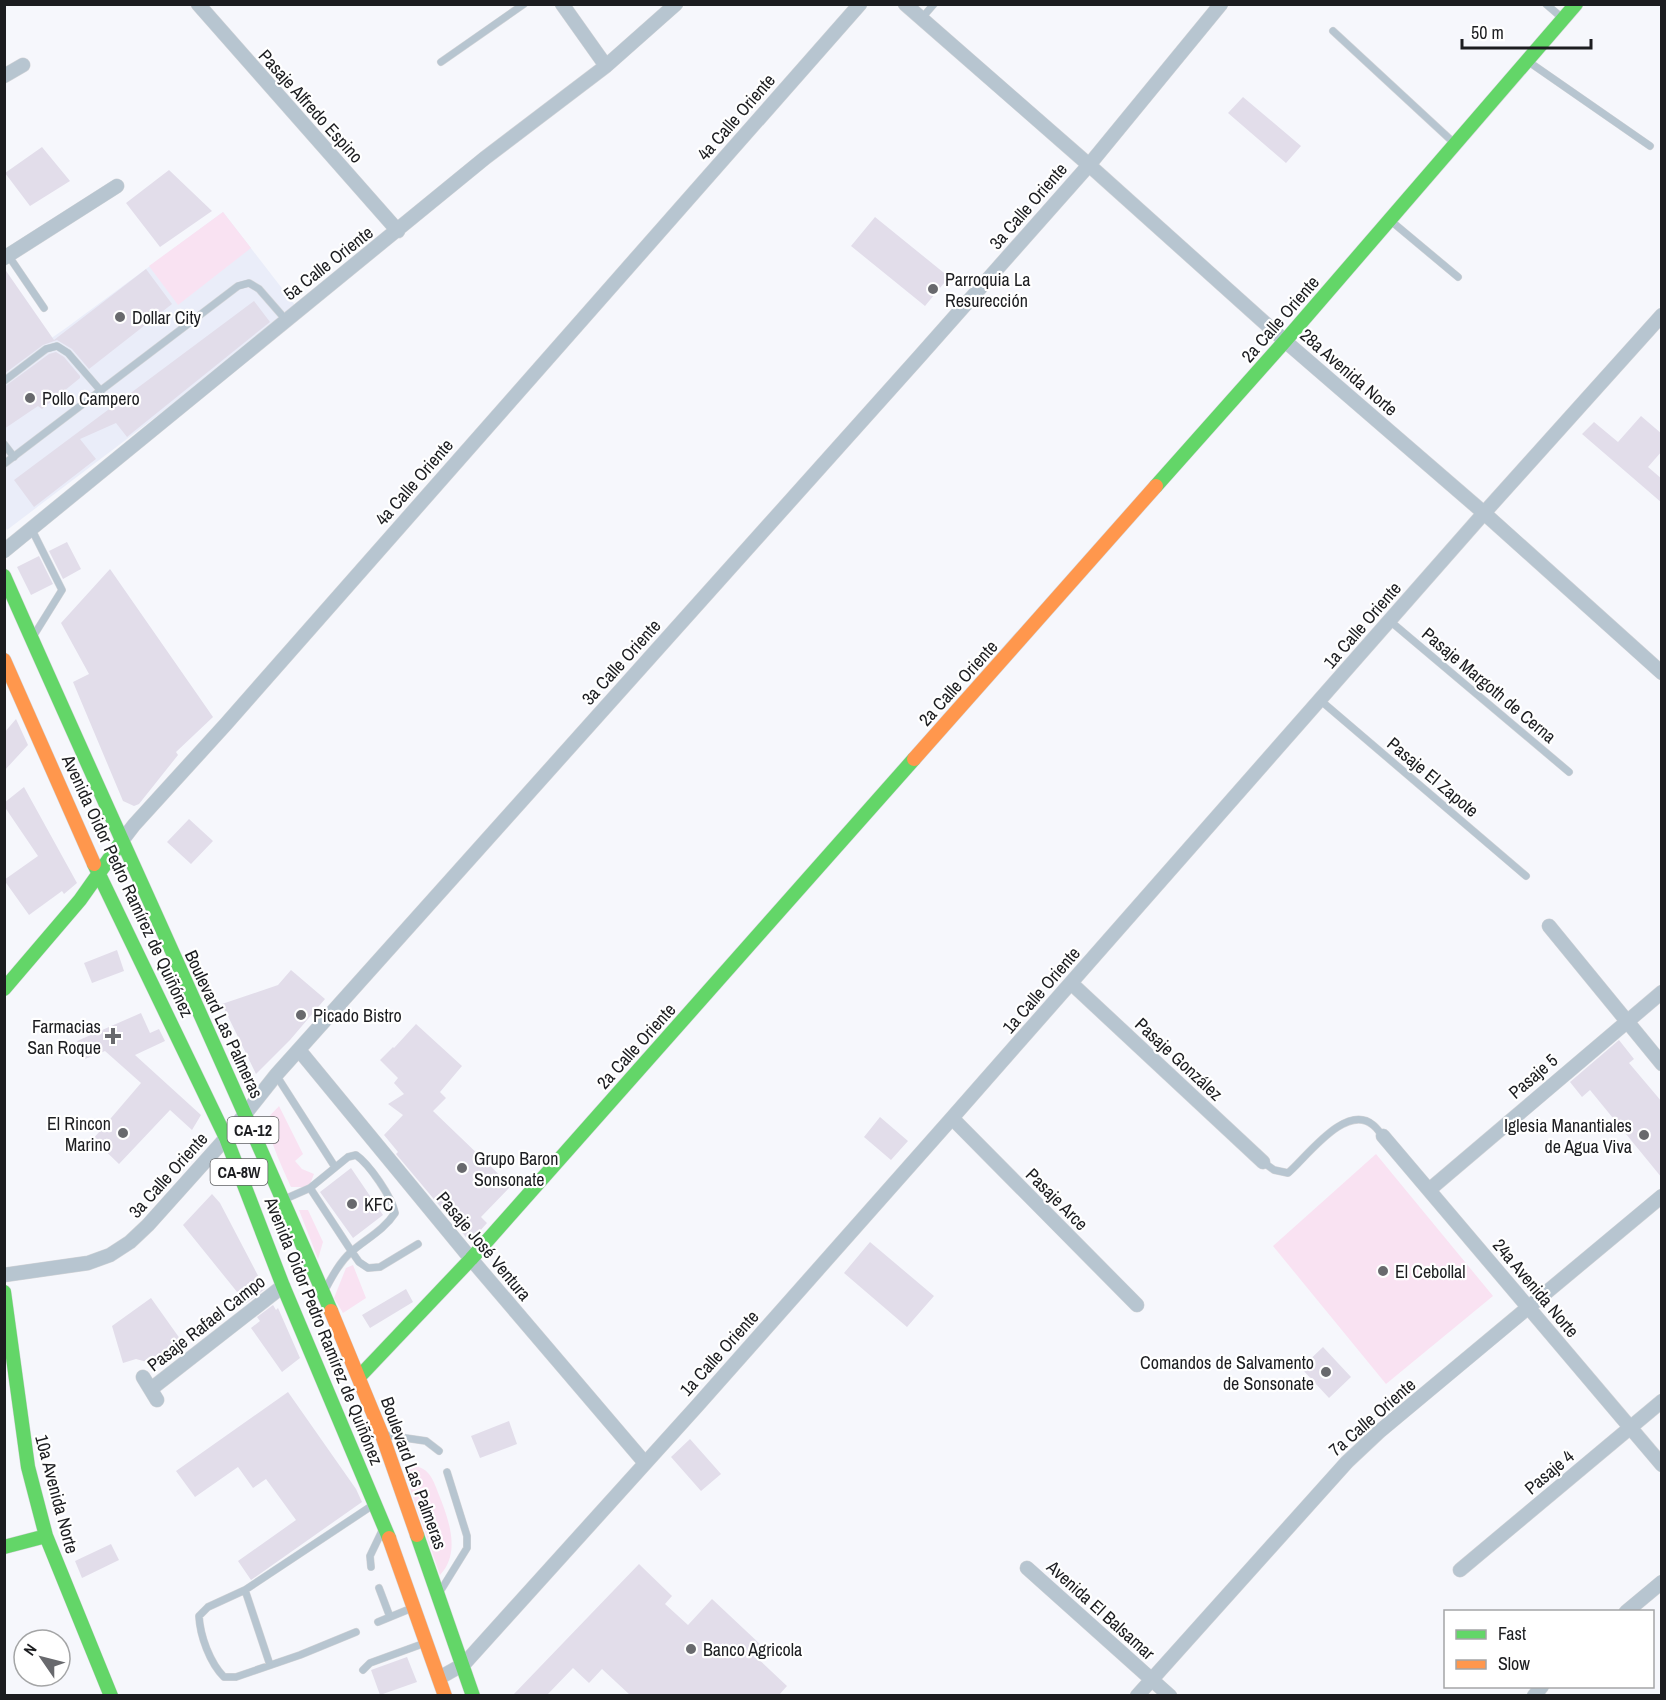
<svg xmlns="http://www.w3.org/2000/svg" width="1666" height="1700" font-family="'Archivo Narrow',sans-serif">
<style>
.built{fill:#eaedf9}
.green{fill:#f9e2f2}
.building{fill:#e2ddea}
.lines{fill:none;stroke-linecap:round;stroke-linejoin:round}
.lane-casing{stroke:#d4d5d8;stroke-width:8}
.street-casing{stroke:#d4d5d8;stroke-width:15}
.fast-casing{stroke:#d4d5d8;stroke-width:15}
.slow-casing{stroke:#d4d5d8;stroke-width:15}
.lane{stroke:#b7c5d0;stroke-width:7}
.street{stroke:#b7c5d0;stroke-width:14}
.fast{stroke:#63d668;stroke-width:14}
.slow{stroke:#ff974d;stroke-width:14}
.poi-dot{fill:#68696d;stroke:#fff;stroke-width:2}
.labels{text-anchor:middle;dominant-baseline:central;stroke-width:4.5;stroke-linejoin:round;paint-order:stroke}
.shield{fill:#fff;stroke:#606163;stroke-width:1.5}
.shield-label{font-size:16px;font-weight:bold;fill:#1c1d20}
.street-label{font-size:18px;fill:#1c1d20;stroke:#fff}
.poi-label{font-size:18px;fill:#1c1d20;stroke:#fff;text-anchor:start}
</style>
<rect width="100%" height="100%" fill="#f6f7fc"/>
<path class="built" d="M 223,212 L 298,309 L 7,530 L 4,524 L 4,371 L 66,328 Z"/>
<path class="green" d="M 223,212 L 251,248 L 178,305 L 149,266 Z
M 279,1106 L 303,1154 L 295,1161 L 302,1169 L 314,1174 L 309,1187 L 291,1187 C 285,1173 264,1131 269,1118 C 271,1113 276,1110 279,1106 Z
M 1376,1154 L 1493,1296 L 1386,1384 L 1273,1246 Z
M 299,1210 L 308,1210 L 323,1242 L 318,1259 Z
M 353,1265 L 366,1298 L 343,1313 L 334,1298 L 346,1268 Z
M 413,1466 C 430,1467 434,1482 439,1495 C 449,1520 461,1553 440,1575 L 404,1471 Z"/>
<path class="building" d="M 1243,97 L 1301,146 L 1286,163 L 1228,113 Z
M 42,147 L 70,181 L 30,206 L 5,173 Z
M 169,170 L 212,211 L 160,247 L 126,203 Z
M 875,217 L 949,277 L 925,306 L 851,246 Z
M 4,268 L 54,340 L 146,269 L 172,304 L 89,369 L 72,349 L 57,340 L 43,345 L 4,374 Z
M 254,301 L 270,322 L 127,437 L 116,423 L 80,439 L 96,459 L 34,507 L 14,480 Z
M 56,352 L 64,357 L 80,376 L 80,378 L 42,409 L 38,406 L 4,429 L 4,387 L 49,354 Z
M 1641,416 L 1662,434 L 1662,451 L 1648,467 L 1662,479 L 1662,503 L 1582,434 L 1594,422 L 1618,442 Z
M 67,542 L 81,569 L 63,579 L 49,551 Z
M 39,556 L 53,584 L 31,595 L 17,567 Z
M 110,569 L 213,717 L 176,752 L 178,755 L 139,804 L 134,806 L 123,801 L 73,682 L 89,674 L 61,623 Z
M 16,719 L 28,745 L 4,771 L 4,733 Z
M 24,787 L 77,883 L 64,894 L 62,891 L 29,915 L 4,880 L 38,856 L 4,806 L 4,803 Z
M 189,819 L 213,841 L 191,864 L 167,842 Z
M 117,950 L 124,971 L 92,983 L 84,963 Z
M 291,970 L 325,999 L 290,1040 L 256,1074 L 222,1004 L 278,985 Z
M 141,1013 L 150,1033 L 159,1029 L 165,1041 L 135,1055 L 201,1115 L 192,1130 L 170,1110 L 119,1164 L 93,1139 L 141,1083 L 105,1051 L 85,1059 L 77,1041 Z
M 416,1024 L 462,1066 L 440,1092 L 446,1098 L 433,1111 L 511,1186 L 481,1217 L 487,1223 L 470,1242 L 396,1154 L 398,1152 L 384,1135 L 403,1115 L 388,1104 L 404,1094 L 394,1083 L 398,1078 L 380,1060 L 393,1047 L 394,1048 Z
M 1619,1040 L 1634,1059 L 1629,1063 L 1662,1102 L 1662,1178 L 1590,1090 L 1582,1097 L 1570,1082 Z
M 880,1117 L 908,1141 L 891,1160 L 864,1137 Z
M 351,1168 L 383,1215 L 353,1238 L 320,1192 Z
M 212,1194 L 220,1203 L 265,1289 L 246,1303 L 183,1225 Z
M 870,1242 L 934,1296 L 907,1327 L 844,1273 Z
M 406,1289 L 413,1302 L 370,1328 L 362,1315 Z
M 151,1298 L 183,1343 L 154,1364 L 136,1359 L 123,1363 L 112,1326 Z
M 273,1305 L 276,1310 L 278,1308 L 300,1358 L 282,1372 L 251,1328 L 260,1321 L 257,1317 Z
M 1323,1347 L 1351,1377 L 1329,1398 L 1301,1368 Z
M 288,1392 L 356,1489 L 362,1502 L 251,1580 L 238,1561 L 296,1520 L 266,1479 L 253,1488 L 238,1467 L 195,1497 L 176,1471 Z
M 509,1421 L 517,1444 L 480,1458 L 471,1436 Z
M 690,1439 L 721,1474 L 701,1491 L 671,1457 Z
M 111,1544 L 119,1560 L 82,1578 L 75,1561 Z
M 639,1564 L 672,1596 L 665,1604 L 688,1625 L 712,1599 L 761,1645 L 753,1654 L 787,1686 L 779,1695 L 630,1695 L 602,1669 L 589,1683 L 573,1668 L 547,1695 L 513,1695 Z
M 407,1657 L 417,1682 L 380,1695 L 371,1670 Z"/>
<g class="lines">
<g class="lane-casing">
<path id="lane" d="M 1546,4 L 1561,17
M 921,19 L 934,4
M 1333,31 L 1453,142
M 441,62 L 524,4
M 1529,62 L 1650,146
M 1391,221 L 1458,277
M 8,255 L 44,308
M 4,381 L 46,349 L 57,346 L 68,353 L 101,391
M 4,444 L 14,457
M 4,464 L 238,286 L 249,283 L 259,289 L 286,320
M 32,530 L 62,590 L 34,635
M 1390,621 L 1569,772
M 1320,700 L 1526,876
M 276,1075 L 335,1167
M 1263,1162 L 1274,1170 L 1288,1173 C 1306,1158 1346,1102 1373,1125 C 1377,1128 1380,1133 1383,1136
M 310,1188 L 352,1252 L 359,1262 L 368,1268 L 380,1267 L 418,1244
M 285,1199 L 310,1188 L 348,1157 L 356,1155 C 369,1164 392,1197 395,1213 C 384,1230 366,1239 351,1252 C 340,1262 333,1275 326,1288
M 385,1435 L 426,1441 L 439,1451
M 371,1567 L 370,1556 L 382,1531
M 379,1588 L 390,1617
M 245,1590 L 270,1665
M 441,1590 L 467,1548 L 467,1536 L 447,1472
M 378,1622 L 412,1608
M 356,1632 L 300,1655 L 236,1677 L 224,1677 C 210,1663 200,1636 199,1616 L 208,1607 L 245,1590 L 373,1505
M 363,1670 L 370,1663 L 425,1643"/>
</g>
<g class="street-casing">
<path id="street" d="M 198,4 L 398,231
M 562,4 L 606,66
M 905,4 L 1089,165 L 1285,341 L 1484,513 L 1662,673
M 4,76 L 23,65
M 4,258 L 117,186
M 4,551 L 485,158 L 606,66 L 676,4
M 121,842 L 134,825 L 226,724 L 860,4
M 1549,926 L 1662,1064
M 1071,983 L 1263,1162
M 299,1050 L 471,1259 L 645,1463
M 952,1118 L 1137,1305
M 1383,1136 L 1662,1465
M 1429,1190 L 1662,992
M 4,1275 L 88,1263 L 110,1255 L 130,1242 L 148,1225 L 226,1138 L 276,1075 L 919,357 L 1089,165 L 1221,4
M 143,1377 L 157,1400
M 151,1389 L 283,1286
M 1027,1568 L 1170,1696
M 1460,1570 L 1662,1401
M 1626,1612 L 1662,1582
M 439,1678 L 464,1664 L 697,1406 L 952,1118 L 1484,513 L 1662,315
M 1137,1696 L 1347,1462 L 1380,1431 L 1662,1196
M 1534,1696 L 1542,1686"/>
</g>
<g class="fast-casing">
<path id="fast" d="M 1156,486 L 1285,341 L 1576,4
M 4,576 C 112,821 225,1064 331,1311
M 94,864 L 226,1138 L 283,1286 L 389,1538
M 4,989 L 80,900 L 121,842
M 4,1292 L 28,1467 L 46,1536 L 111,1696
M 359,1377 L 471,1259 L 914,759
M 417,1535 L 473,1696
M 4,1547 L 46,1536"/>
</g>
<g class="slow-casing">
<path id="slow" d="M 4,660 L 94,864
M 914,759 L 1156,486
M 331,1311 L 382,1435 L 417,1535
M 389,1538 L 445,1696"/>
</g>
<use href="#lane" class="lane"/>
<use href="#street" class="street"/>
<use href="#fast" class="fast"/>
<use href="#slow" class="slow"/>
</g>
<g class="poi-dot">
<circle cx="933" cy="289" r="6"/>
<circle cx="120" cy="317" r="6"/>
<circle cx="30" cy="398" r="6"/>
<circle cx="301" cy="1015" r="6"/>
<path d="M110 1027h6v6h6v6h-6v6h-6v-6h-6v-6h6z"/>
<circle cx="123" cy="1133" r="6"/>
<circle cx="1644" cy="1135" r="6"/>
<circle cx="462" cy="1168" r="6"/>
<circle cx="352" cy="1204" r="6"/>
<circle cx="1383" cy="1271" r="6"/>
<circle cx="1326" cy="1372" r="6"/>
<circle cx="691" cy="1649" r="6"/>
</g>
<g class="labels">
<g class="shield">
<rect x="227.5" y="1117" width="51" height="26" rx="4.5"/>
<rect x="210.5" y="1159" width="57" height="26" rx="4.5"/>
</g>
<g class="shield-label">
<text x="253" y="1130">CA-12</text>
<text x="239" y="1172">CA-8W</text>
</g>
<g class="street-label">
<text transform="translate(311 106) rotate(48)">Pasaje Alfredo Espino</text>
<text transform="translate(736 117) rotate(-49)">4a Calle Oriente</text>
<text transform="translate(1028 206) rotate(-49)">3a Calle Oriente</text>
<text transform="translate(328 263) rotate(-38)">5a Calle Oriente</text>
<text transform="translate(1280 319) rotate(-49)">2a Calle Oriente</text>
<text transform="translate(1349 372) rotate(41)">28a Avenida Norte</text>
<text transform="translate(414 482) rotate(-49)">4a Calle Oriente</text>
<text transform="translate(1362 625) rotate(-49)">1a Calle Oriente</text>
<text transform="translate(621 662) rotate(-48)">3a Calle Oriente</text>
<text transform="translate(958 683) rotate(-48)">2a Calle Oriente</text>
<text transform="translate(1489 685) rotate(40)">Pasaje Margoth de Cerna</text>
<text transform="translate(1433 777) rotate(40)">Pasaje El Zapote</text>
<text transform="translate(128 886) rotate(65)">Avenida Oidor Pedro Ramírez de Quiñónez</text>
<text transform="translate(1041 990) rotate(-49)">1a Calle Oriente</text>
<text transform="translate(224 1024) rotate(65)">Boulevard Las Palmeras</text>
<text transform="translate(636 1046) rotate(-48)">2a Calle Oriente</text>
<text transform="translate(1179 1059) rotate(43)">Pasaje González</text>
<text transform="translate(1533 1076) rotate(-41)">Pasaje 5</text>
<text transform="translate(168 1175) rotate(-48)">3a Calle Oriente</text>
<text transform="translate(1057 1199) rotate(45)">Pasaje Arce</text>
<text transform="translate(484 1246) rotate(50)">Pasaje José Ventura</text>
<text transform="translate(1536 1288) rotate(50)">24a Avenida Norte</text>
<text transform="translate(206 1323) rotate(-38)">Pasaje Rafael Campo</text>
<text transform="translate(324 1331) rotate(68)">Avenida Oidor Pedro Ramírez de Quiñónez</text>
<text transform="translate(719 1353) rotate(-48)">1a Calle Oriente</text>
<text transform="translate(1372 1417) rotate(-41)">7a Calle Oriente</text>
<text transform="translate(1549 1472) rotate(-40)">Pasaje 4</text>
<text transform="translate(414 1473) rotate(70)">Boulevard Las Palmeras</text>
<text transform="translate(57 1494) rotate(75)">10a Avenida Norte</text>
<text transform="translate(1101 1610) rotate(42)">Avenida El Balsamar</text>
</g>
<g class="poi-label">
<text x="945" y="279">Parroquia La<tspan x="945" dy="21">Resurección</tspan></text>
<text x="132" y="317">Dollar City</text>
<text x="42" y="398">Pollo Campero</text>
<text x="313" y="1015">Picado Bistro</text>
<text x="101" y="1026" text-anchor="end">Farmacias<tspan x="101" dy="21">San Roque</tspan></text>
<text x="111" y="1123" text-anchor="end">El Rincon<tspan x="111" dy="21">Marino</tspan></text>
<text x="1632" y="1125" text-anchor="end">Iglesia Manantiales<tspan x="1632" dy="21">de Agua Viva</tspan></text>
<text x="474" y="1158">Grupo Baron<tspan x="474" dy="21">Sonsonate</tspan></text>
<text x="364" y="1204">KFC</text>
<text x="1395" y="1271">El Cebollal</text>
<text x="1314" y="1362" text-anchor="end">Comandos de Salvamento<tspan x="1314" dy="21">de Sonsonate</tspan></text>
<text x="703" y="1649">Banco Agricola</text>
</g>
</g>
<rect width="1666" height="1700" fill="none" stroke="#1c1d20" stroke-width="12"/>
<rect x="1444" y="1610" width="210" height="78" fill="#ffffff" stroke="#a4a5a6" stroke-width="1.5"/>
<rect x="1456" y="1630" width="30" height="9" fill="#63d668" stroke="#a4a5a6" stroke-width="1.5"/>
<text x="1498" y="1640" font-size="18" fill="#1c1d20">Fast</text>
<rect x="1456" y="1660" width="30" height="9" fill="#ff974d" stroke="#a4a5a6" stroke-width="1.5"/>
<text x="1498" y="1670" font-size="18" fill="#1c1d20">Slow</text>
<g transform="translate(42 1658) rotate(305)"><circle r="28" fill="#ffffff" stroke="#a4a5a6" stroke-width="1.5"/>
<path d="M0-4.5L10 22L0 15L-10 22Z" fill="#68696d"/>
<text y="-9" font-size="16" font-weight="bold" text-anchor="middle" fill="#1c1d20">N</text>
</g>
<path d="M1462 39v9h129v-9" fill="none" stroke="#1c1d20" stroke-width="3"/>
<text x="1471" y="39" font-size="18" fill="#1c1d20" stroke="#ffffff" stroke-width="4.5" paint-order="stroke">50 m</text>
</svg>
